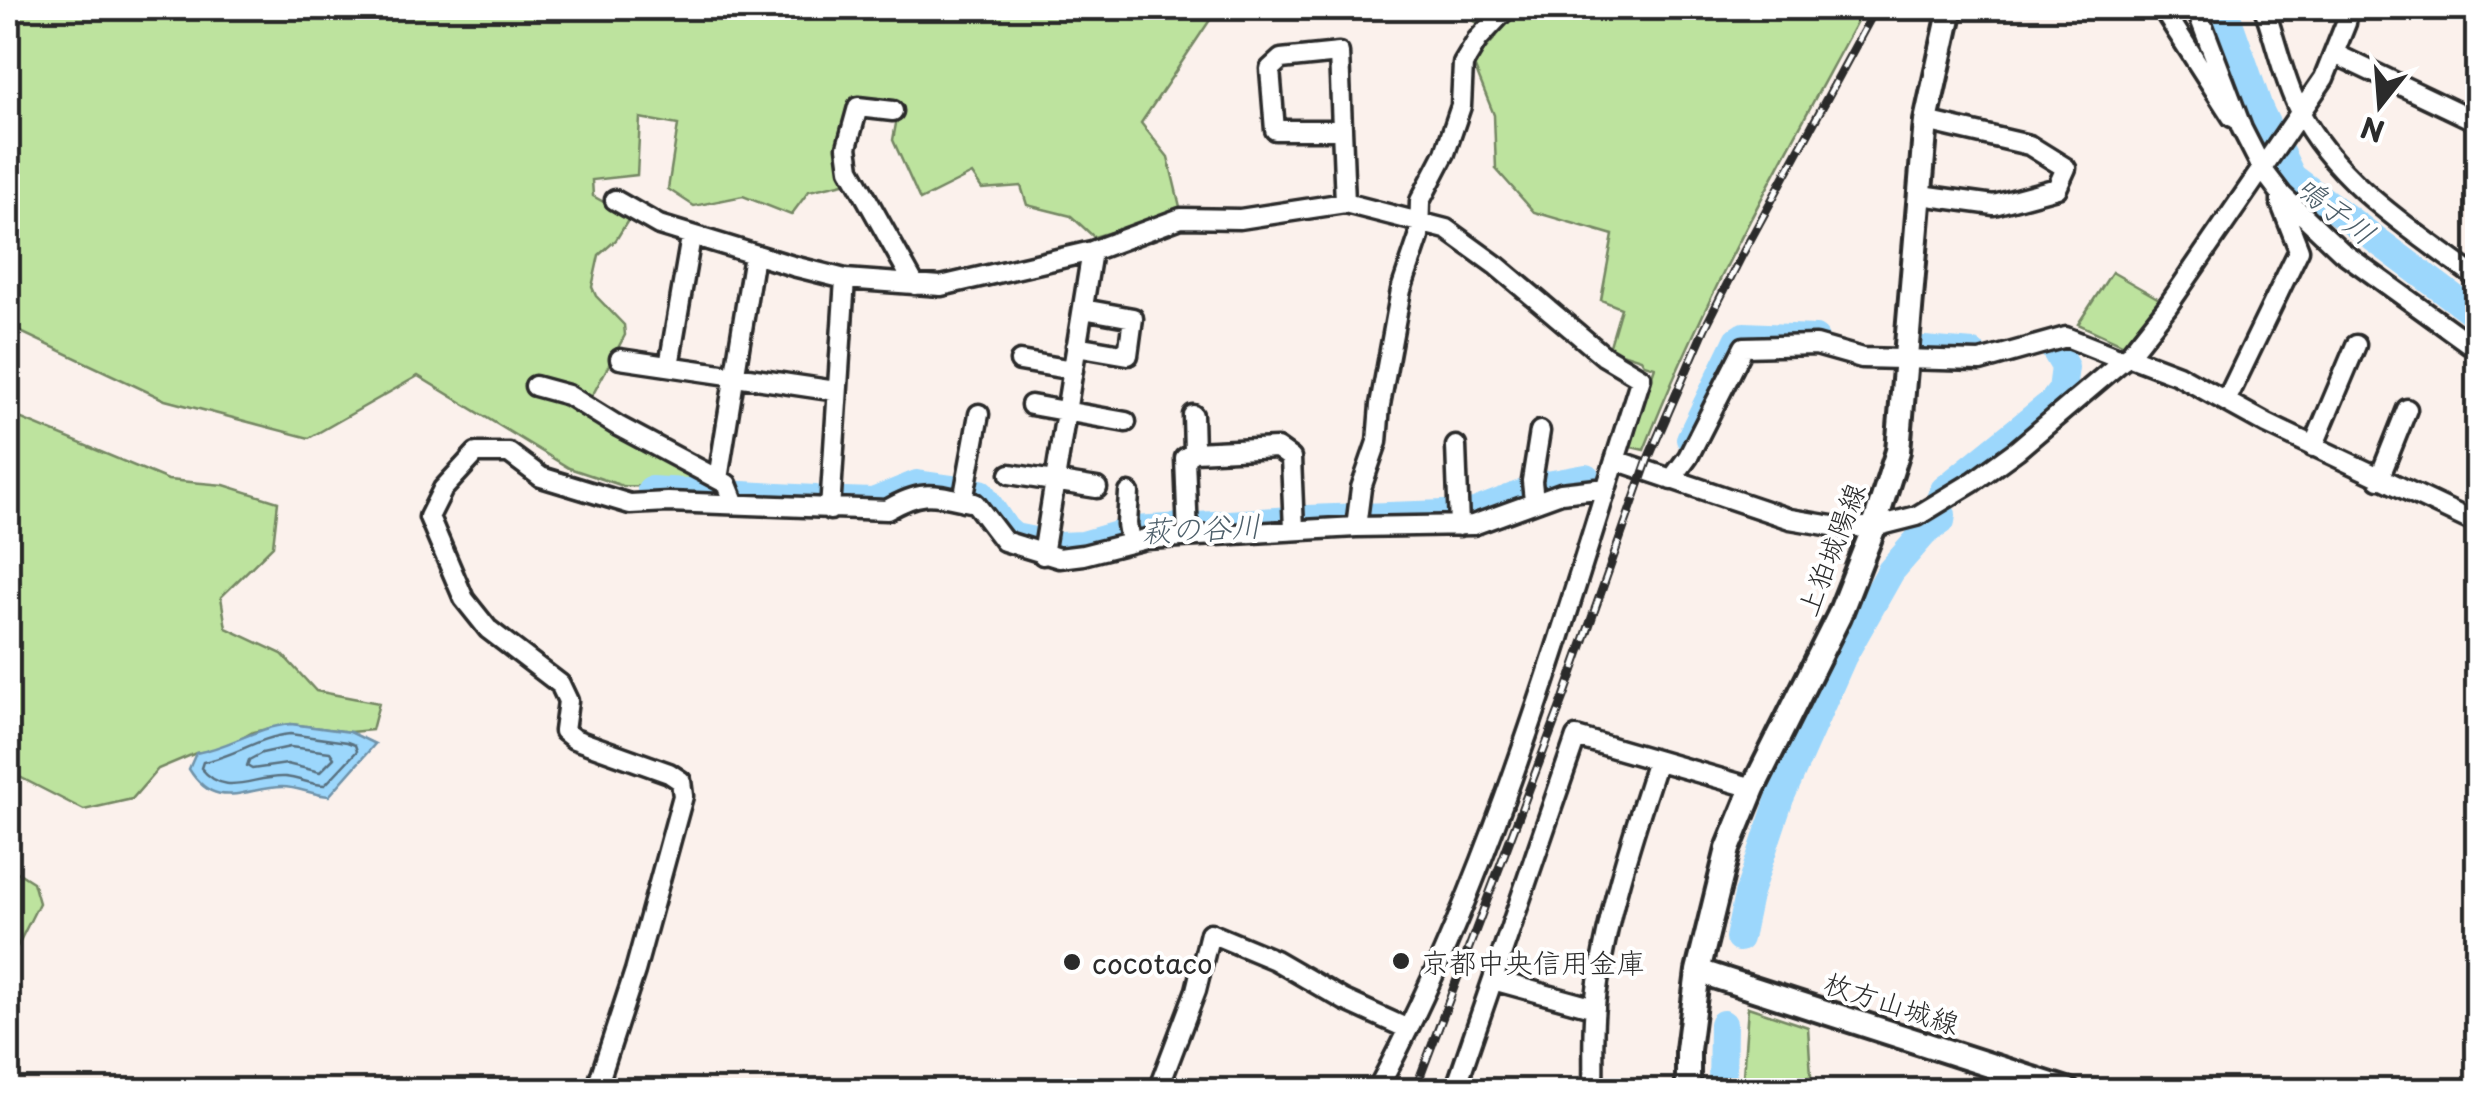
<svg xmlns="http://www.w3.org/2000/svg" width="2485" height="1098" font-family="'Playpen Sans','Klee One',sans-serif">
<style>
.green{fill:#bde39e;stroke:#748764;stroke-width:2.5}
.water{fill:#9cd7fc;stroke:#6f92a8;stroke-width:2.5}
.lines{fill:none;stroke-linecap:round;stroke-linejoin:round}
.shore{stroke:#58707f;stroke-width:2.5}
.river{stroke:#9cd7fc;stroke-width:28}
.minor-casing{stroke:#2b2b2b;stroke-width:25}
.major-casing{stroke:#2b2b2b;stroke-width:30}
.minor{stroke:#fff;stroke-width:18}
.major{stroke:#fff;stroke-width:22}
.rail-casing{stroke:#2b2b2b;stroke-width:9}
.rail{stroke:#fff;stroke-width:5;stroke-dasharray:15;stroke-linecap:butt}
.poi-dot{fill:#2b2b2b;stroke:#fff;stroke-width:4}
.labels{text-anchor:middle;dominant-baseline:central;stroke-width:8;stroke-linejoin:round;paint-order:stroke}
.street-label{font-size:28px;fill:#2b2b2b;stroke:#fff}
.poi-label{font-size:28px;fill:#2b2b2b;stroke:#fff;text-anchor:start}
.water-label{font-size:30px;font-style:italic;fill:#4d5f6a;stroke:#fff}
</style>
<rect width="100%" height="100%" fill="#fbf1ec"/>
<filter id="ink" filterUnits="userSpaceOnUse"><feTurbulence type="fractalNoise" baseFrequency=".01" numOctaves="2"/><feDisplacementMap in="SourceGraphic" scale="20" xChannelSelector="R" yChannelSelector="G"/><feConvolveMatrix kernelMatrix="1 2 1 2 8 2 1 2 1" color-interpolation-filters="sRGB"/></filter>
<g filter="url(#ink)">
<path class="green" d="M 8,8 L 1218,8 L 1141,123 L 1168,157 L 1181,211 L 1094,237 L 1071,216 L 1027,205 L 1021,186 L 982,189 L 972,174 L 920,200 L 893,140 L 899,107 L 850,100 L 837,147 L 848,182 L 809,191 L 791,215 L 743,196 L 694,206 L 668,189 L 678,125 L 640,118 L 637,175 L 592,180 L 593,196 L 630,217 L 616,240 L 599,255 L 592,287 L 596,296 L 624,325 L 625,335 L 585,409 L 703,478 L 703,488 L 623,486 L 569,468 L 418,376 L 309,438 L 165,400 L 8,326 Z
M 1467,8 L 1864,8 C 1786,153 1704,296 1644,450 L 1627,446 L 1655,367 L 1644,364 L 1641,359 L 1609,349 L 1621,308 L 1601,300 L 1613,235 L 1534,212 L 1496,169 L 1494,115 L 1473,63 L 1496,37 L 1465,15 Z
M 2112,272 L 2161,300 L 2124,345 L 2078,324 Z
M 8,405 L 17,417 L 168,480 L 224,485 L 278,502 L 273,546 L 221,597 L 226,628 L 282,654 L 316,691 L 379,703 L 372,730 L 350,732 L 291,724 L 253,732 L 223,749 L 196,753 L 158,769 L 132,799 L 84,810 L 8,771 Z
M 8,866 L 33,882 L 39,903 L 8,965 Z
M 1748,1007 L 1808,1027 L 1811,1076 L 1806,1090 L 1742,1090 Z"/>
<path class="water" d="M 291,724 L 350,732 L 375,744 L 329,796 C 313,795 298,787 282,787 C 246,787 216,813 189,769 L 196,753 C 231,747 255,727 291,724 Z"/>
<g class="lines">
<path class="shore" d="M 290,734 L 347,742 L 355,745 L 357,751 L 325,785 C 311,785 299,778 285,777 C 253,775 226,799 201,768 L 203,762 C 234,757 258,737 290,734 Z
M 290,747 L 330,752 L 334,758 L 320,772 L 287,764 L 252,769 L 247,766 L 249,760 L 262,753 Z"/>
<path class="river" d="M 2224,8 L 2260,111 L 2292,177 L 2478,316
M 1924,350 L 1973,354
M 1690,439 L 1738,340 L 1744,336 L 1815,339
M 651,490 L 815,499
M 1942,496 L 1944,490 L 2053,402 L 2062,390 L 2065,367 L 2054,348
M 844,501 L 873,502 L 917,484 L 981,493 L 1005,529 L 1014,537 L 1060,546 L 1083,545 L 1135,530 L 1307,519 L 1472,513 L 1542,486 L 1586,478
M 1739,938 L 1748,895 L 1780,798 L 1843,656 L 1891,571 L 1924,533 L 1941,521 L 1942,515
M 1722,1090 L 1723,1024"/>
<g class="minor-casing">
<path id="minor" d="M 2162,8 L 2232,117
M 2196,8 L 2242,129 L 2263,170 L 2282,195 L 2341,251 L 2478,350
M 2264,8 C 2276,41 2283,78 2299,110 C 2337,184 2414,231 2478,279
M 2335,54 L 2478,122
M 893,111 L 858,107 L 847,147 L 850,169 L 915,285
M 1342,130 L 1275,130 L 1270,69 L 1281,59 L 1339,53 L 1345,203
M 1921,195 L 1994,205 L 2057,188 L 2066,168 L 2029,145 L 1926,121
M 615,200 L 659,225 L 793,266 L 845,279 L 941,286 L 1092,251 L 1181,218 L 1240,219 L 1345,203 L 1446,229 L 1497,266 L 1604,356 L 1641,378 C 1564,619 1497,866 1377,1090
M 1076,346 L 1128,355 L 1133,318 L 1083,309
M 2128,356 L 2178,375 L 2267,424 L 2478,524
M 620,359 L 836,391
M 1020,361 L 1073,370
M 669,366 L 691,237
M 535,386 L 568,395 L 618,426 L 727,484 L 735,504
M 2226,401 L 2299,250 L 2281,204 L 2281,195
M 1031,405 L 1126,422
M 1193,415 L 1194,452
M 1456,446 L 1459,526
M 2313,447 L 2356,345
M 1615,460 L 1790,519 L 1838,527 L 1874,527 L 1917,516 L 1973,482 L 2017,450 L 2128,356 L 2167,307 L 2324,78 L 2346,23 L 2348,8
M 1010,474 L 1097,488
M 718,479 L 754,255
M 2379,479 L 2407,409
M 1671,480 L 1688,457 L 1744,347 L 1816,345 L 1862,358 L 1980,361 L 2066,337 L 2124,360
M 1129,493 L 1127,524 L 1130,542
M 963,501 L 979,414
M 1534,501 L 1532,481 L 1540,431
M 830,510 L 845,279
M 1356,527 L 1361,488 L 1377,442 L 1380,405 L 1401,290 L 1419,237 L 1420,201 L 1445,153 L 1461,106 L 1463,64 L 1478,39 L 1507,8
M 1188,536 L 1185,458 L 1194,452 L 1277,448 L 1291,458 L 1294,530
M 1043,555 L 1092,251
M 1493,980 L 1595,1008
M 596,1090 L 635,971 L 683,796 L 681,781 L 669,773 L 574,739 L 564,731 L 568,701 L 560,684 L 488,629 L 464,599 L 429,517 L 443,489 L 476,453 L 509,453 L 541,477 L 630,504 L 668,502 L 887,510 C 924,488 935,495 975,503 L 1004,541 L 1059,558 L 1083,555 L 1146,539 L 1356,527 L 1473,525 L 1561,493 L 1606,488
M 1158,1090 L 1196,990 L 1210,933 L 1275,960 L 1344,1000 L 1408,1029
M 1455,1090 L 1576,737 L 1753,788
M 1593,1090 C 1594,1063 1592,1034 1595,1006 C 1604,922 1631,840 1657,761"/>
</g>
<g class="major-casing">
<path id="major" d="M 1698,971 L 2067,1090
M 1688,1090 L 1688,1050 L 1698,971 L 1728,849 L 1753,788 L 1839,616 L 1874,527 L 1898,451 L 1926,121 L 1951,8"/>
</g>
<use href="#minor" class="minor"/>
<use href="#major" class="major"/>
<g class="rail-casing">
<path id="rail" d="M 1415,1090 L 1564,697 L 1648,459 L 1705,328 L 1743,253 L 1876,8"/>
</g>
<use href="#rail" class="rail"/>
</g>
</g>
<g class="poi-dot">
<circle cx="1401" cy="961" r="10"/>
<circle cx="1072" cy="962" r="10"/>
</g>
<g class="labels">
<g class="street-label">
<text transform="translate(1830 549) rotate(-69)">上狛城陽線</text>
<text transform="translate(1892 1002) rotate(18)">枚方山城線</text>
</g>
<g class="poi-label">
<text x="1421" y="961">京都中央信用金庫</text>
<text x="1092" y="962">cocotaco</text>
</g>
<g class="water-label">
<text transform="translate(2337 209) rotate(38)">鳴子川</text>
<text transform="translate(1201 527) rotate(-3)">萩の谷川</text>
</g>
</g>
<rect width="2485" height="1098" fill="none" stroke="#fff" stroke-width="40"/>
<rect x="20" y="20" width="2445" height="1058" fill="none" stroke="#2b2b2b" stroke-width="4" filter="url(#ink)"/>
<g transform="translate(2380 105) rotate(197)" stroke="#ffffff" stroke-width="8" paint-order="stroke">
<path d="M0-8L18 38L0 25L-18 38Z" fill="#2b2b2b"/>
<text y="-15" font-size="28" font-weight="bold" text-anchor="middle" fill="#2b2b2b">N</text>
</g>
</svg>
